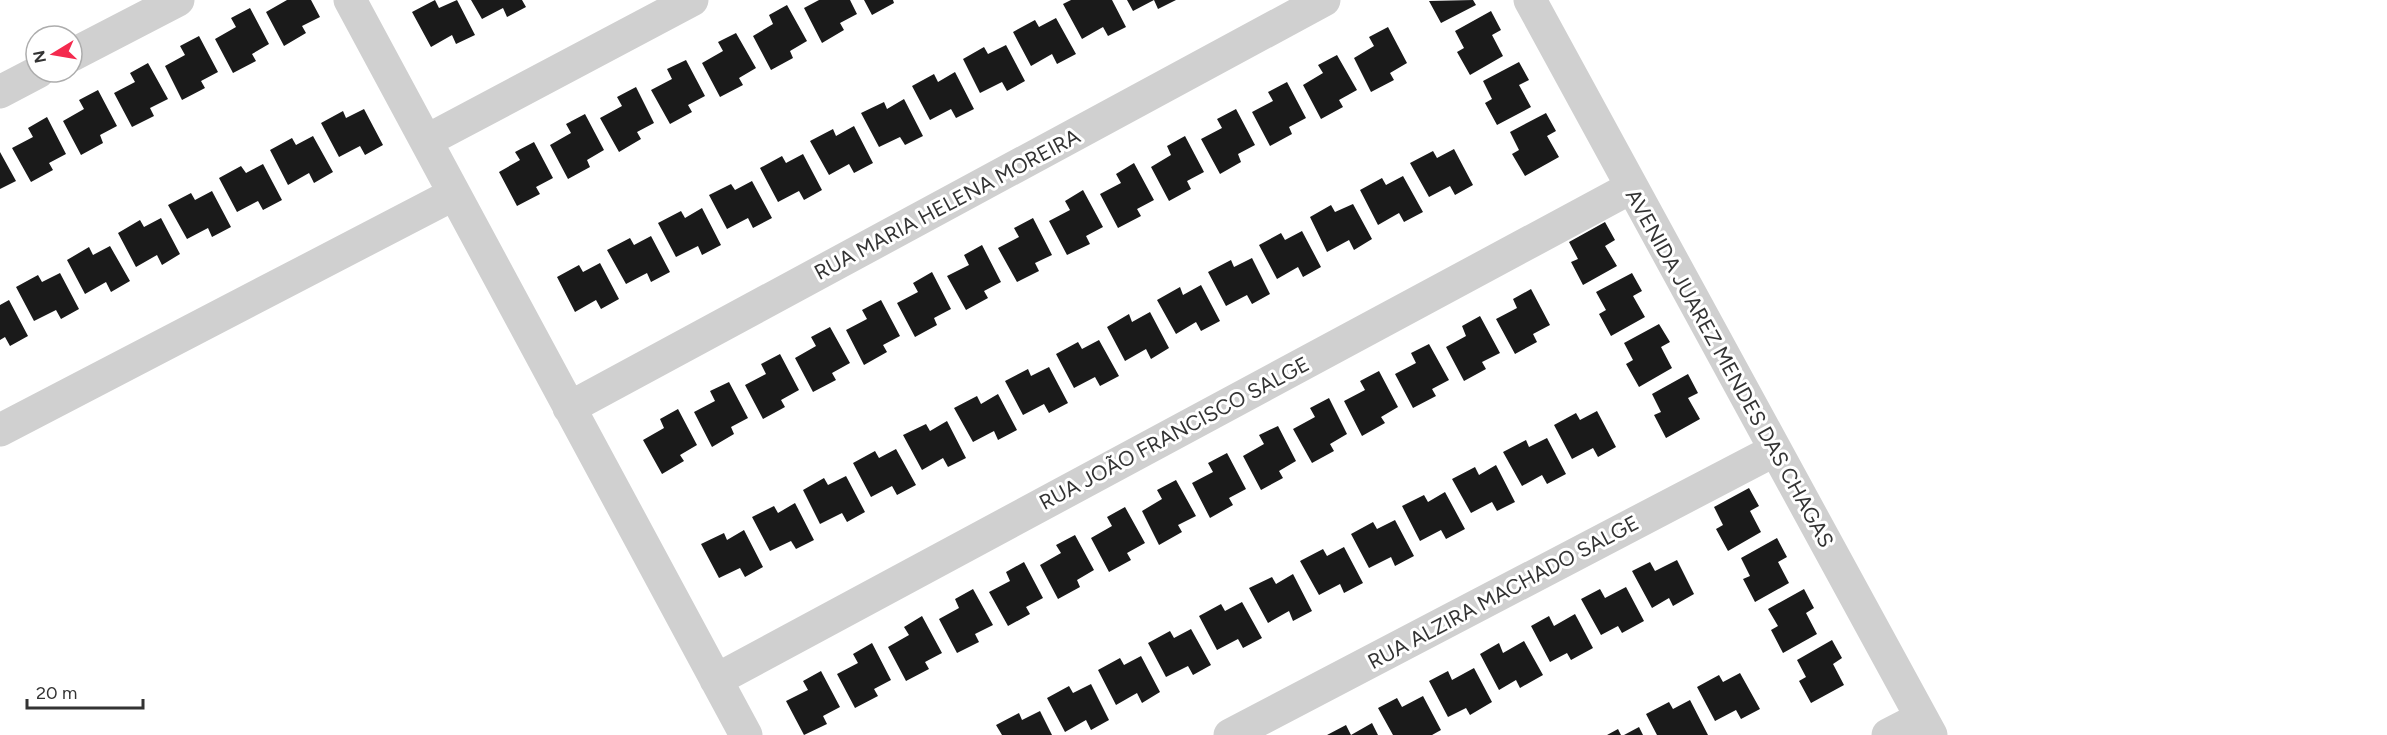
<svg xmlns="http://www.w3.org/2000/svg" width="2387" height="735" font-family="Figtree,sans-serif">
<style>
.building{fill:#1a1a1a}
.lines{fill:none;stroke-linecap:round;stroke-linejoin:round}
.minor{stroke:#d0d0d0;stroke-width:33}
.labels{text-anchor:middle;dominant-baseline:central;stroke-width:6;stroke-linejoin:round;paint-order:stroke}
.street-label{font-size:21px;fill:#333;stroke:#fff}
</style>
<rect width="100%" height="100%" fill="#fff"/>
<path class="building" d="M 287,0 L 311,0 L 320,17 L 302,26 L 306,33 L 284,46 L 266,12 Z
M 435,0 L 439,8 L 457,0 L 475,35 L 456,44 L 452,35 L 431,47 L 412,12 Z
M 471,0 L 522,0 L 526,7 L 507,17 L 503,8 L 482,19 Z
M 819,0 L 850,0 L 857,14 L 840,23 L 844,30 L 822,43 L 804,8 Z
M 864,0 L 893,0 L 894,3 L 872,15 Z
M 1071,0 L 1112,0 L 1126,27 L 1108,36 L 1103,27 L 1082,39 L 1063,4 Z
M 1127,0 L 1176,0 L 1158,9 L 1154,0 L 1133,11 Z
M 1473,0 L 1476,5 L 1441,23 L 1429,1 Z
M 787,5 L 807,41 L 790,51 L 793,58 L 771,70 L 753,36 L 773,24 L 769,15 Z
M 250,8 L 269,44 L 252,54 L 256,61 L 233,73 L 215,39 L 236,27 L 231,18 Z
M 1491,11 L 1501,30 L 1492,35 L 1503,56 L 1470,75 L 1457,52 L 1464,48 L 1455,31 Z
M 1056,18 L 1076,54 L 1057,64 L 1052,54 L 1031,66 L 1013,32 L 1035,20 L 1039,27 Z
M 1388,27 L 1407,63 L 1390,73 L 1394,80 L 1371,92 L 1354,58 L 1374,46 L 1369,37 Z
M 736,33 L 756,68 L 739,78 L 743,85 L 720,97 L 702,63 L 723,51 L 718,42 Z
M 199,36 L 218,72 L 201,81 L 205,88 L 182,100 L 165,66 L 185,55 L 180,46 Z
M 1006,45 L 1025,81 L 1007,91 L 1002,82 L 980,93 L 963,59 L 984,47 L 988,54 Z
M 1337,55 L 1357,90 L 1339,100 L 1343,107 L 1321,119 L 1303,85 L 1323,73 L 1318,65 Z
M 686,60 L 705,96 L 688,105 L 692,112 L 670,124 L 651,90 L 672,79 L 667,69 Z
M 1519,62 L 1529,80 L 1519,85 L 1531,107 L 1497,125 L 1485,103 L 1492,99 L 1483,81 Z
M 148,63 L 168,99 L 150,108 L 154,116 L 132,127 L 114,93 L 135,82 L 130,73 Z
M 955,72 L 974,109 L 956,118 L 951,109 L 930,120 L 912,86 L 934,74 L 938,82 Z
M 1287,82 L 1306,118 L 1289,127 L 1292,134 L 1270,146 L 1252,112 L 1273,101 L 1268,92 Z
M 636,87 L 654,123 L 637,132 L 641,139 L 619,152 L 600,118 L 622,106 L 617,97 Z
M 98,90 L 117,126 L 100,135 L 103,143 L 81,155 L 63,121 L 84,109 L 79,100 Z
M 904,99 L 923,136 L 905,145 L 900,137 L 879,147 L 861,113 L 884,102 L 887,109 Z
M 364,109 L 383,145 L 365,155 L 360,146 L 339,157 L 321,123 L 343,111 L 346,118 Z
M 1236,109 L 1255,145 L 1238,154 L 1241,162 L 1220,174 L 1201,139 L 1222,128 L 1217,119 Z
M 1546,113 L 1556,131 L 1547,136 L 1559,157 L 1525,176 L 1512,154 L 1519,150 L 1510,132 Z
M 585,114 L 604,150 L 587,160 L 590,167 L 568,179 L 550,145 L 571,133 L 566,124 Z
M 47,117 L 66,154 L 49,163 L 53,170 L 31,182 L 12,148 L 33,137 L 28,128 Z
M 854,126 L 873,163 L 854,173 L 849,164 L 829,175 L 810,141 L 833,129 L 836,136 Z
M 313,136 L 333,172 L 314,183 L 309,173 L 288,185 L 270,150 L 292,138 L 296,145 Z
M 1185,136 L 1204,172 L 1187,181 L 1191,189 L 1169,201 L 1151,167 L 1171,155 L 1167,146 Z
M 534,142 L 553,178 L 536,187 L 540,194 L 517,206 L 499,172 L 520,160 L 515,152 Z
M 1454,149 L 1473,185 L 1455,195 L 1450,186 L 1429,197 L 1410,163 L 1433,151 L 1437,158 Z
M 0,152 L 16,181 L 0,189 Z
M 803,154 L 822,190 L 804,200 L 799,191 L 778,202 L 760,168 L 782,156 L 786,163 Z
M 1134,163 L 1154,200 L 1137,209 L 1141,216 L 1118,228 L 1100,194 L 1121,183 L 1116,174 Z
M 263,164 L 282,200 L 263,210 L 258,201 L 237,212 L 219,178 L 241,166 L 246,173 Z
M 1403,176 L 1423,212 L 1404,222 L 1399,213 L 1378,225 L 1360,190 L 1382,178 L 1386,185 Z
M 752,181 L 772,218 L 753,228 L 748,218 L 727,229 L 709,195 L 731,184 L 735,190 Z
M 1083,190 L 1103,227 L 1086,236 L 1090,244 L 1067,255 L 1049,221 L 1070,210 L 1065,201 Z
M 212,191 L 231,227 L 212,237 L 208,228 L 187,239 L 168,205 L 191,193 L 195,200 Z
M 1353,204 L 1372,239 L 1354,250 L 1349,240 L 1327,252 L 1310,217 L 1331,205 L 1335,212 Z
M 702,208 L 721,245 L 702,255 L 698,246 L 676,257 L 658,223 L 681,211 L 685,218 Z
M 161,218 L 180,254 L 162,265 L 157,255 L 136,267 L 118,233 L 140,220 L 144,227 Z
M 1033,218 L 1052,255 L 1035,263 L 1039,271 L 1017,282 L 998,248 L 1019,237 L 1014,228 Z
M 1605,222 L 1615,240 L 1605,246 L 1617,266 L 1583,285 L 1571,262 L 1578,259 L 1569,242 Z
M 1302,231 L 1321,267 L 1303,277 L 1298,267 L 1277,279 L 1259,245 L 1281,233 L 1285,240 Z
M 651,236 L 670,272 L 651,282 L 647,273 L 626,284 L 607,250 L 630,238 L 634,245 Z
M 982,245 L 1001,282 L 984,291 L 988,298 L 966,310 L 947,276 L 969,265 L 964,255 Z
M 110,246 L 130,281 L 111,292 L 106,282 L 85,294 L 67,260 L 89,247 L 93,255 Z
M 1252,258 L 1270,294 L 1252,304 L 1247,295 L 1226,306 L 1208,272 L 1231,260 L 1234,267 Z
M 600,263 L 619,299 L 601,309 L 596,300 L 575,312 L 557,277 L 579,265 L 583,272 Z
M 932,272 L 951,309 L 934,318 L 937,325 L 915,337 L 897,303 L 918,292 L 913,283 Z
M 60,273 L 79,309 L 61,319 L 56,310 L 34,321 L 16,287 L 38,275 L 42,282 Z
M 1632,273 L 1642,291 L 1633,296 L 1645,317 L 1611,336 L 1599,314 L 1606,310 L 1596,292 Z
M 1201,285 L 1220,321 L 1201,331 L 1196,322 L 1176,334 L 1157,300 L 1180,287 L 1183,295 Z
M 1531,289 L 1550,325 L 1533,334 L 1537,342 L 1515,354 L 1496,319 L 1517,308 L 1513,299 Z
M 9,300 L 28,336 L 10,346 L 5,337 L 0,340 L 0,305 Z
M 881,300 L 900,336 L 883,345 L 887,352 L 864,365 L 846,330 L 867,319 L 862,310 Z
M 1150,312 L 1169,348 L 1151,359 L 1146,349 L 1125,361 L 1107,327 L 1129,314 L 1132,322 Z
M 1480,316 L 1500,353 L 1482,362 L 1486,369 L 1464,381 L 1446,347 L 1466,336 L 1462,326 Z
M 1659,324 L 1670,342 L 1661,347 L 1672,368 L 1639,387 L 1626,364 L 1633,360 L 1624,343 Z
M 830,327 L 850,363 L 832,373 L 836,380 L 813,392 L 795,358 L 816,346 L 811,337 Z
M 1099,340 L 1119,376 L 1100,386 L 1095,377 L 1074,388 L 1056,354 L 1078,342 L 1082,349 Z
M 1429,344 L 1449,380 L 1432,389 L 1436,396 L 1413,408 L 1395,374 L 1416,363 L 1411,353 Z
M 780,354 L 799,390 L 781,400 L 785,407 L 763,419 L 745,385 L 766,374 L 761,364 Z
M 1049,367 L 1068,403 L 1049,413 L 1044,404 L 1023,415 L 1005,381 L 1028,369 L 1031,376 Z
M 1379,371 L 1398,407 L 1381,417 L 1385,423 L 1362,436 L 1344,401 L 1365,390 L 1360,381 Z
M 1688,374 L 1698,393 L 1688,398 L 1700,419 L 1666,438 L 1654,415 L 1661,412 L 1652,394 Z
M 729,382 L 748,418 L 731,427 L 734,434 L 712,447 L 694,412 L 715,401 L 710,391 Z
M 998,394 L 1017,430 L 998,440 L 994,431 L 973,442 L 954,408 L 977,396 L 981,404 Z
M 1329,398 L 1347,434 L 1330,444 L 1334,451 L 1312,463 L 1293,429 L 1315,417 L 1310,408 Z
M 678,409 L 697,445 L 680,455 L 684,461 L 662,474 L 643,440 L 664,428 L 660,419 Z
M 1597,411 L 1616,447 L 1598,457 L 1593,448 L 1572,459 L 1554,425 L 1576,413 L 1580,420 Z
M 947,421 L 966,458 L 948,467 L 943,458 L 922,470 L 903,435 L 926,424 L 930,431 Z
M 1278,426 L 1296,461 L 1279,471 L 1283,478 L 1261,490 L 1243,456 L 1264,444 L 1259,435 Z
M 1547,438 L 1566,474 L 1547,484 L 1542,475 L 1522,486 L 1503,452 L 1526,440 L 1529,447 Z
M 896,449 L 916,485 L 897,495 L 892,486 L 871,497 L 853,463 L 875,451 L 879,458 Z
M 1227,453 L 1246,489 L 1229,498 L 1233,505 L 1210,518 L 1192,483 L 1213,472 L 1208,463 Z
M 1496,465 L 1515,502 L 1497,511 L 1492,502 L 1471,513 L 1452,479 L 1475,467 L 1479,475 Z
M 846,476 L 865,512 L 847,522 L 842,513 L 820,524 L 803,490 L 824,478 L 828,485 Z
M 1176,480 L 1196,516 L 1178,525 L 1182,532 L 1159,545 L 1142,511 L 1162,499 L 1157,490 Z
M 1749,488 L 1759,506 L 1750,511 L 1761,532 L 1728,551 L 1716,529 L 1723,525 L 1714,507 Z
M 1445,492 L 1465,529 L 1446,539 L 1441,530 L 1420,541 L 1402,506 L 1424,495 L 1428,502 Z
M 795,503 L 814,540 L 796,549 L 791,541 L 770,551 L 752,517 L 774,506 L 778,513 Z
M 1125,507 L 1145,543 L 1127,553 L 1131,560 L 1109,572 L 1091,538 L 1112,526 L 1107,517 Z
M 1395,520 L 1414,556 L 1395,566 L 1391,557 L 1369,568 L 1351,534 L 1373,522 L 1377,529 Z
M 744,530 L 763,567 L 745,577 L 740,568 L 719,578 L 701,544 L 724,533 L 727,540 Z
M 1075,535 L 1094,570 L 1077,580 L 1080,587 L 1058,599 L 1040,565 L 1061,553 L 1056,545 Z
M 1777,538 L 1787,557 L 1778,562 L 1789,583 L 1755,602 L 1743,579 L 1750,576 L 1741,558 Z
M 1344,547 L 1363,583 L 1344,593 L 1340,584 L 1319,595 L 1300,561 L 1323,549 L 1327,556 Z
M 1677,560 L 1694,594 L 1673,606 L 1669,598 L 1652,608 L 1632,571 L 1650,562 L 1655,571 Z
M 1024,562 L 1043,598 L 1026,607 L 1030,614 L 1008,626 L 989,592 L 1010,581 L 1006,572 Z
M 1293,574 L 1312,611 L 1293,621 L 1289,611 L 1268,623 L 1249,588 L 1272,577 L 1276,584 Z
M 1626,587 L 1644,621 L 1622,633 L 1618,626 L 1601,635 L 1581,599 L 1600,589 L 1605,598 Z
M 973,589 L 993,625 L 975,634 L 979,642 L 957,653 L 939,619 L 959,608 L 955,599 Z
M 1804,589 L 1814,608 L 1806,613 L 1817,634 L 1783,653 L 1771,630 L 1778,626 L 1768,609 Z
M 1242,602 L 1262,638 L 1243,648 L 1238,639 L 1217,650 L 1199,616 L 1221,604 L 1225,611 Z
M 1575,614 L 1593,648 L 1571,660 L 1567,653 L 1550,662 L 1531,626 L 1549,616 L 1554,626 Z
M 922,616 L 942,653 L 925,662 L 929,669 L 906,681 L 888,647 L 909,635 L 904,627 Z
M 1191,629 L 1211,665 L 1193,675 L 1188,666 L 1166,677 L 1148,643 L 1170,631 L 1174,638 Z
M 1832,640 L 1842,658 L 1833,664 L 1844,685 L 1811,703 L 1799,681 L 1806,677 L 1797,660 Z
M 1524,641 L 1543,675 L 1520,688 L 1516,680 L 1499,690 L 1480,654 L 1499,643 L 1503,653 Z
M 872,643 L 891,680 L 874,689 L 878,696 L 855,708 L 837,674 L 858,663 L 853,654 Z
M 1141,656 L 1160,692 L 1142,703 L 1137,693 L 1116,705 L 1098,670 L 1120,658 L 1124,665 Z
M 1474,668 L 1492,702 L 1470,715 L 1466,708 L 1448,717 L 1429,681 L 1448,671 L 1452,680 Z
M 821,671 L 840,707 L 823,716 L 827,724 L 804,735 L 786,701 L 808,690 L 803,681 Z
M 1740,673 L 1760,709 L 1741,719 L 1736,710 L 1715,721 L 1697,687 L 1719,675 L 1723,682 Z
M 1091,684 L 1109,720 L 1091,730 L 1086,720 L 1065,732 L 1047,698 L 1069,686 L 1073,693 Z
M 1423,696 L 1441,730 L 1432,735 L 1393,735 L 1378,708 L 1397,698 L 1402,707 Z
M 1690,700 L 1708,735 L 1657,735 L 1646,714 L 1669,702 L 1673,709 Z
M 1040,711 L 1052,735 L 1002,735 L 996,725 L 1019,713 L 1022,720 Z
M 1372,723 L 1378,735 L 1327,735 L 1346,725 L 1351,735 Z
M 1639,727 L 1643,735 L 1624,735 Z
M 1618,729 L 1621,735 L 1607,735 Z"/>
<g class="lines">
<path class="minor" d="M 350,0 L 746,735
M 1530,0 L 1931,735
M 72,55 L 178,0
M 0,92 L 38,72
M 426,141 L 692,0
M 569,408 L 1324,0
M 0,430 L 454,194
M 716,680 L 1632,187
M 1230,735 L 1775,450
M 1888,735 L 1921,718"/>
</g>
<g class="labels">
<g class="street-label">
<text transform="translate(947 204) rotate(-28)">RUA MARIA HELENA MOREIRA</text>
<text transform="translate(1730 368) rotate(61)">AVENIDA JUAREZ MENDES DAS CHAGAS</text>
<text transform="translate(1174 433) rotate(-28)">RUA JOÃO FRANCISCO SALGE</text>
<text transform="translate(1503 592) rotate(-28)">RUA ALZIRA MACHADO SALGE</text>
</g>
</g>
<g transform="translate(54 54) rotate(259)"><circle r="28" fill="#ffffff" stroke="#adadad" stroke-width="1.5"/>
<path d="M0-4.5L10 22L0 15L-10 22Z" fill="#f42a4e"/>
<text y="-9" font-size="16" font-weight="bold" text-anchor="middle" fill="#333333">N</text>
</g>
<path d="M27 699v9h116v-9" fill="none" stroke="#333333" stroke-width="3"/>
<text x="36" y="699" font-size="18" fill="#333333" stroke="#ffffff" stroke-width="4.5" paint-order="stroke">20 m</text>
</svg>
